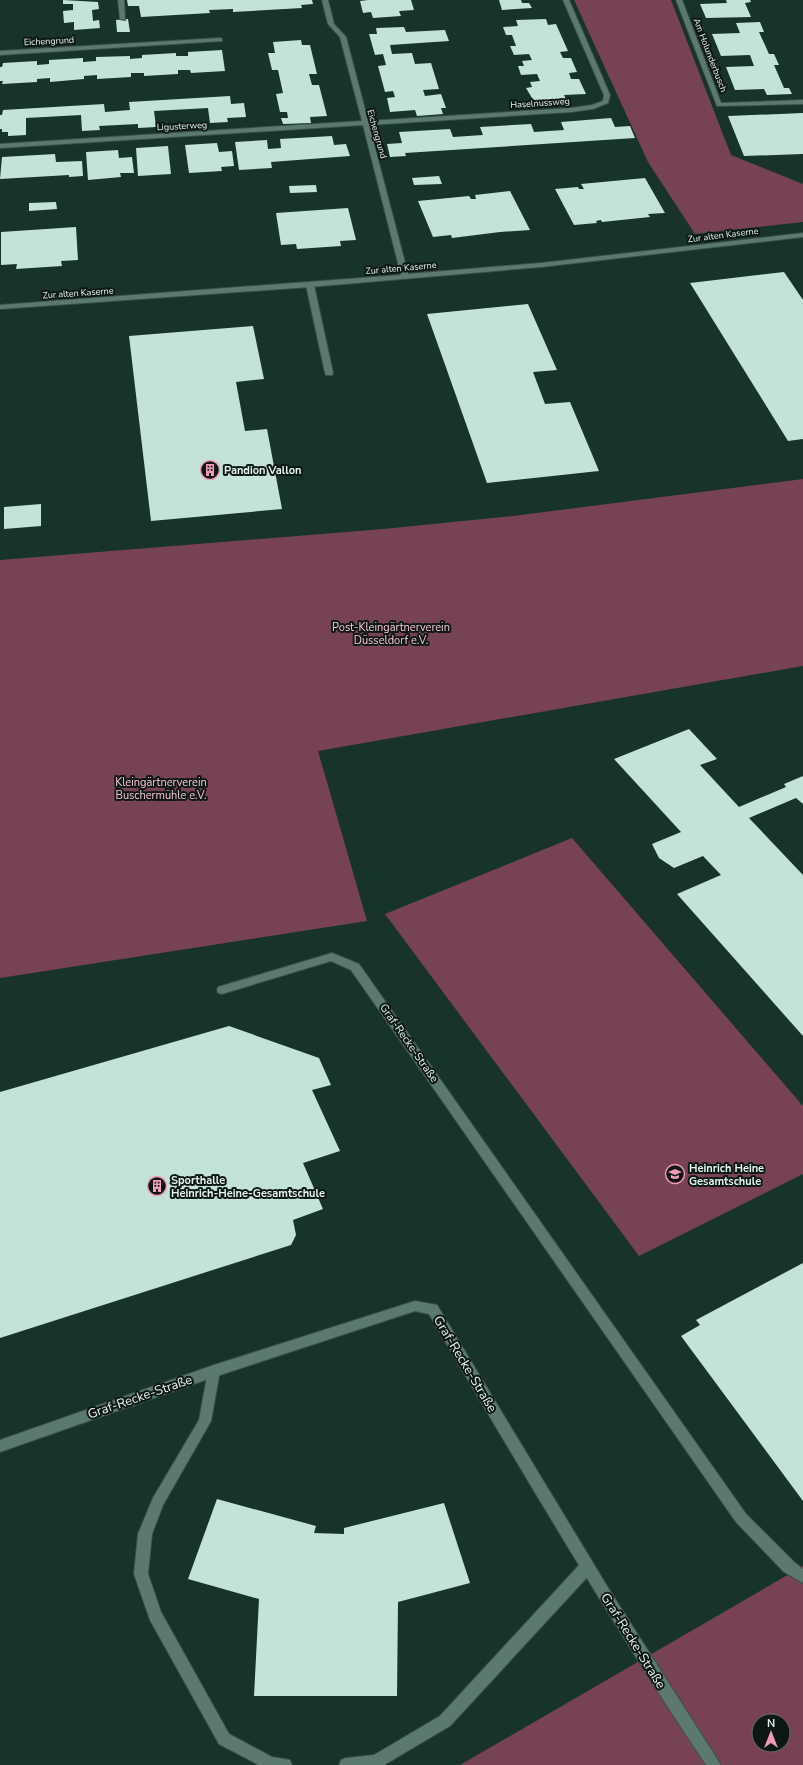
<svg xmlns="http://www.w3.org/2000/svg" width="803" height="1765" font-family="'Nunito Sans',sans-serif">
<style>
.green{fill:#774252;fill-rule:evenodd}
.building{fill:#c3e3d8}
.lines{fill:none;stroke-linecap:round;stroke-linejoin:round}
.service-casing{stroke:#384f49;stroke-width:2}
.minor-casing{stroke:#384f49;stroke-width:2}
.service{fill:#5c7970;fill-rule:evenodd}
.minor{fill:#5c7970;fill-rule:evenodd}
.labels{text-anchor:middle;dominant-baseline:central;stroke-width:4;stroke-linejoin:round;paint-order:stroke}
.far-street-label{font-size:9px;fill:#e5f5f0;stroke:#0d1815}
.poi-label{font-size:11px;font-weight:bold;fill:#e5f5f0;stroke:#0d1815;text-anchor:start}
.park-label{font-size:11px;fill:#fbc3d2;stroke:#0d1815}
.street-label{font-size:11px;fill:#e5f5f0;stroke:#0d1815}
.near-street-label{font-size:13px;fill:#e5f5f0;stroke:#0d1815}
</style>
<rect width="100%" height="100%" fill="#18332c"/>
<path class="green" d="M 574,0 L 671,0 L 731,155 L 803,184 L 803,222 L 695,234 L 648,162 Z
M 803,479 L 803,666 L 318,751 L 367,921 L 0,978 L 0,560 L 383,529 L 513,516 Z
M 572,838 L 803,1106 L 803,1174 L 639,1256 L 385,914 Z
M 803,1566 L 803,1765 L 460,1765 ZM 759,1721 L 783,1721 L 783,1745 L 759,1745 Z"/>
<path class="building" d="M 63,0 L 98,2 L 99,9 L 92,10 L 93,21 L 99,20 L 100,28 L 74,30 L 74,22 L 64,23 L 63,11 L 73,10 L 73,4 L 63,4 Z
M 127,0 L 312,0 L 313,4 L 301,5 L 302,8 L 233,12 L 233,9 L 209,10 L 210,13 L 141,17 L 139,6 L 128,6 Z
M 368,0 L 411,0 L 414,10 L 399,11 L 401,16 L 373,18 L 371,12 L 363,13 L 360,1 Z
M 499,0 L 521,0 L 522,3 L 529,3 L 532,8 L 502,10 Z
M 726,0 L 750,0 L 751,2 L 745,3 L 751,17 L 706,18 L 700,4 L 727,3 Z
M 128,19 L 130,32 L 117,32 L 116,20 Z
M 546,19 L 548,25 L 556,24 L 568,51 L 560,52 L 563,58 L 571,58 L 577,72 L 569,73 L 571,79 L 579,79 L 586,94 L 564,95 L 567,101 L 535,103 L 526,88 L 532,87 L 530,82 L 540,81 L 537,74 L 521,75 L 518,66 L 524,66 L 522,61 L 532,60 L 529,54 L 514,55 L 510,46 L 516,46 L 512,35 L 506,35 L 503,27 L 518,26 L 516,20 Z
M 760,22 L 764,32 L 759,32 L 769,54 L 774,54 L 779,65 L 774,65 L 784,88 L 789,88 L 792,94 L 767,95 L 764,89 L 735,90 L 726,67 L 754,66 L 750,55 L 721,56 L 712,34 L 740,33 L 736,23 Z
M 404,27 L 406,32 L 445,30 L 449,41 L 390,45 L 392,54 L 412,53 L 415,64 L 431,63 L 439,89 L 423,90 L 425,96 L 441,94 L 446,108 L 441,108 L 443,114 L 417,116 L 415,110 L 390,112 L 387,98 L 395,97 L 393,91 L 385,92 L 378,66 L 386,65 L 383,54 L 375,55 L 369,34 L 377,34 L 376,28 Z
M 301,40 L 302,45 L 310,45 L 317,74 L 309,74 L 312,85 L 319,85 L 327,116 L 310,117 L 311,123 L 283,124 L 281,118 L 288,118 L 287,112 L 280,112 L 276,94 L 283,93 L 278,70 L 272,70 L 268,53 L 275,53 L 273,42 Z
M 222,50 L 225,71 L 191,73 L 190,70 L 178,70 L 178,74 L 144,76 L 144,73 L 131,73 L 131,77 L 97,79 L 97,75 L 84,76 L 84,79 L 50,82 L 50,78 L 37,79 L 37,82 L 2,84 L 3,81 L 0,81 L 0,67 L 2,67 L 3,63 L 37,61 L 37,65 L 49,64 L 49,60 L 83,58 L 83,62 L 96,61 L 96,57 L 130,56 L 130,59 L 142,58 L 142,55 L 176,53 L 176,56 L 188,56 L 188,52 Z
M 230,96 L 231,104 L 244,103 L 246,117 L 227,118 L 228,122 L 210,123 L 208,108 L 154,111 L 156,127 L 138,128 L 138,124 L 118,125 L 99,126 L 100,130 L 82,131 L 81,115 L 26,118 L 26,135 L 8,136 L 8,132 L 2,132 L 2,129 L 0,129 L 0,115 L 2,115 L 3,110 L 104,104 L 105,112 L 117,111 L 130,110 L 129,102 Z
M 803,113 L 803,154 L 744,156 L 728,116 Z
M 611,118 L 615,127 L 630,126 L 635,138 L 405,153 L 406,156 L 390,157 L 387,144 L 402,143 L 399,132 L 450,129 L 453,137 L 483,135 L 480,127 L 531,124 L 534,132 L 564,130 L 561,122 Z
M 332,136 L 334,145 L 346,144 L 350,156 L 271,162 L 272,168 L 239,170 L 235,142 L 267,140 L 268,149 L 281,148 L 280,139 Z
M 217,143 L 219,152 L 232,151 L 234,166 L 221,167 L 222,171 L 189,173 L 185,145 Z
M 168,146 L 171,174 L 138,176 L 136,148 Z
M 118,150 L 119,158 L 132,157 L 134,173 L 120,173 L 121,177 L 88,180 L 86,152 Z
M 55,154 L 56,162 L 82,161 L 83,176 L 69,177 L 69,175 L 0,179 L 2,157 Z
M 439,176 L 442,184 L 414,185 L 412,178 Z
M 645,178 L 665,213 L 648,214 L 650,217 L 602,222 L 601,220 L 596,221 L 597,223 L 574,225 L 555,189 L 578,187 L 579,189 L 584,189 L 581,184 Z
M 316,185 L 317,192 L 290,193 L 289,186 Z
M 510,191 L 530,230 L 500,232 L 452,238 L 451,235 L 433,237 L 418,201 L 469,196 L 471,199 L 476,199 L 475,195 Z
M 56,202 L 57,209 L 29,211 L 29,203 Z
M 348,208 L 356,240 L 340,241 L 341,246 L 297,249 L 296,244 L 281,245 L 276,213 Z
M 76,227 L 78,260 L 61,261 L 62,266 L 16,269 L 17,264 L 1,265 L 1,232 Z
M 784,272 L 803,300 L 803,439 L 788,441 L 690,283 Z
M 528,304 L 557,370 L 533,372 L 545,404 L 570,402 L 599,471 L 487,483 L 427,314 Z
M 253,326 L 264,379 L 236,382 L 245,431 L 267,429 L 282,509 L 151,521 L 129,336 Z
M 41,504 L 41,526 L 4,529 L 4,507 Z
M 689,729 L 717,759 L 700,765 L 739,807 L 786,787 L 784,784 L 803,776 L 803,804 L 796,798 L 749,818 L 803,875 L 803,1036 L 677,894 L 721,875 L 703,856 L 674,868 L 659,858 L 652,844 L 681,832 L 614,759 Z
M 229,1026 L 319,1058 L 331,1085 L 312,1090 L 340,1151 L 303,1163 L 323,1209 L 293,1220 L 296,1235 L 291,1245 L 0,1338 L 0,1092 Z
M 803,1263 L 803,1501 L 681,1336 L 700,1325 L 696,1320 Z
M 217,1499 L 316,1526 L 314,1533 L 344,1534 L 344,1528 L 444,1503 L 470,1583 L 398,1602 L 397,1696 L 254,1696 L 259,1599 L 188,1579 Z"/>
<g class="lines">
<g class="service-casing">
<path id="service" d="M 118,0 L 124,0 L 125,20 L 120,19 Z
M 220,38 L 222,39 L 222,41 L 0,55 L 0,51 Z
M 307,283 L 314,285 L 333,373 L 332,375 L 326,375 L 325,373 L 306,285 Z
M 332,953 L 359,964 L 746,1514 L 794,1562 L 803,1569 L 803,1583 L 784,1572 L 736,1522 L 351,970 L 331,961 L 222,994 L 218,993 L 217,990 L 218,987 Z
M 214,1365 L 218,1367 L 220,1371 L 211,1421 L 163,1505 L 152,1534 L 148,1574 L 161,1612 L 229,1734 L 272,1757 L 290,1760 L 292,1765 L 259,1765 L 219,1744 L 150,1620 L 134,1574 L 138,1534 L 153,1498 L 199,1420 L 208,1371 L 210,1367 Z
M 587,1561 L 592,1562 L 594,1567 L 592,1572 L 450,1726 L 384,1765 L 339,1765 L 341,1760 L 346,1758 L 374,1755 L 440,1716 L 582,1562 Z"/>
</g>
<g class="minor-casing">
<path id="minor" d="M 322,0 L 328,0 L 334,24 L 346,37 L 368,121 L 571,108 L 592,105 L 603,101 L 604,95 L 563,0 L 569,0 L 610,95 L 608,103 L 593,109 L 571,112 L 369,125 L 408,274 L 541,263 L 803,233 L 803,237 L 541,267 L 310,287 L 0,309 L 0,305 L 401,275 L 363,125 L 0,148 L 0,144 L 362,121 L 340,37 L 328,24 Z
M 676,0 L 682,0 L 721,103 L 803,100 L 803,104 L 717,106 Z
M 415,1301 L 437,1305 L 610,1591 L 721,1765 L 706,1765 C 608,1618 519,1466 429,1314 L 415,1311 L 214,1377 L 0,1452 L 0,1440 L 214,1365 Z"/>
</g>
<use href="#service" class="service"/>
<use href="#minor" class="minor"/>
</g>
<defs>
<g id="building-ring" transform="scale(1)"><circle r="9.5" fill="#0d1815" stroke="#f19ab3" stroke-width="1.5"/><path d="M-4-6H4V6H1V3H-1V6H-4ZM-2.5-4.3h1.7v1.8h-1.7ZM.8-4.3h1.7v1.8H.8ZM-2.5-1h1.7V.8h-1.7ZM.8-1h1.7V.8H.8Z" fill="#f19ab3"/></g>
<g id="school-ring" transform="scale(1)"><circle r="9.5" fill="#0d1815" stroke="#f19ab3" stroke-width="1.5"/><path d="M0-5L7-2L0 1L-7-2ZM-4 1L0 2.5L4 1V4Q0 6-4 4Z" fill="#f19ab3"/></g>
</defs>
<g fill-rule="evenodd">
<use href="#building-ring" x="210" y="470"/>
<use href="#school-ring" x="675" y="1174"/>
<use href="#building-ring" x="157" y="1186"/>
</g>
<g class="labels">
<g class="far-street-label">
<text transform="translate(49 41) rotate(-3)">Eichengrund</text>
<text transform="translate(710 55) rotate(69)">Am Holunderbusch</text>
<text transform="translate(540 103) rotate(-4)">Haselnussweg</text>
<text transform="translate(182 126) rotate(-3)">Ligusterweg</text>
<text transform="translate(377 134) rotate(74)">Eichengrund</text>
<text transform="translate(723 235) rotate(-7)">Zur alten Kaserne</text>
<text transform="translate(401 268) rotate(-5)">Zur alten Kaserne</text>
<text transform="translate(78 293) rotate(-4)">Zur alten Kaserne</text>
</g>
<g class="poi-label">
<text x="224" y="470">Pandion Vallon</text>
<text x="689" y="1168">Heinrich Heine<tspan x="689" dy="13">Gesamtschule</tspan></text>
<text x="171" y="1180">Sporthalle<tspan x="171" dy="13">Heinrich-Heine-Gesamtschule</tspan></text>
</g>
<g class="park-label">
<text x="391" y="627">Post-Kleingärtnerverein<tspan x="391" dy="13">Düsseldorf e.V.</tspan></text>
<text x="161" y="782">Kleingärtnerverein<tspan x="161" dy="13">Buschermühle e.V.</tspan></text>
</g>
<g class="street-label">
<text transform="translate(409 1043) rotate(55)">Graf-Recke-Straße</text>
</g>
<g class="near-street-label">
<text transform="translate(465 1364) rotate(59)">Graf-Recke-Straße</text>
<text transform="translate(140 1397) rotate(-19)">Graf-Recke-Straße</text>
<text transform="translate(633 1641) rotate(58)">Graf-Recke-Straße</text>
</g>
</g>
<g transform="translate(771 1733)"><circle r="19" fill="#0d1815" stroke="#63706d"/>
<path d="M0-3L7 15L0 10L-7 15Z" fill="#f19ab3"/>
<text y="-6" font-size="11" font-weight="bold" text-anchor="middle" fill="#e5f5f0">N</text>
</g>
</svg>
